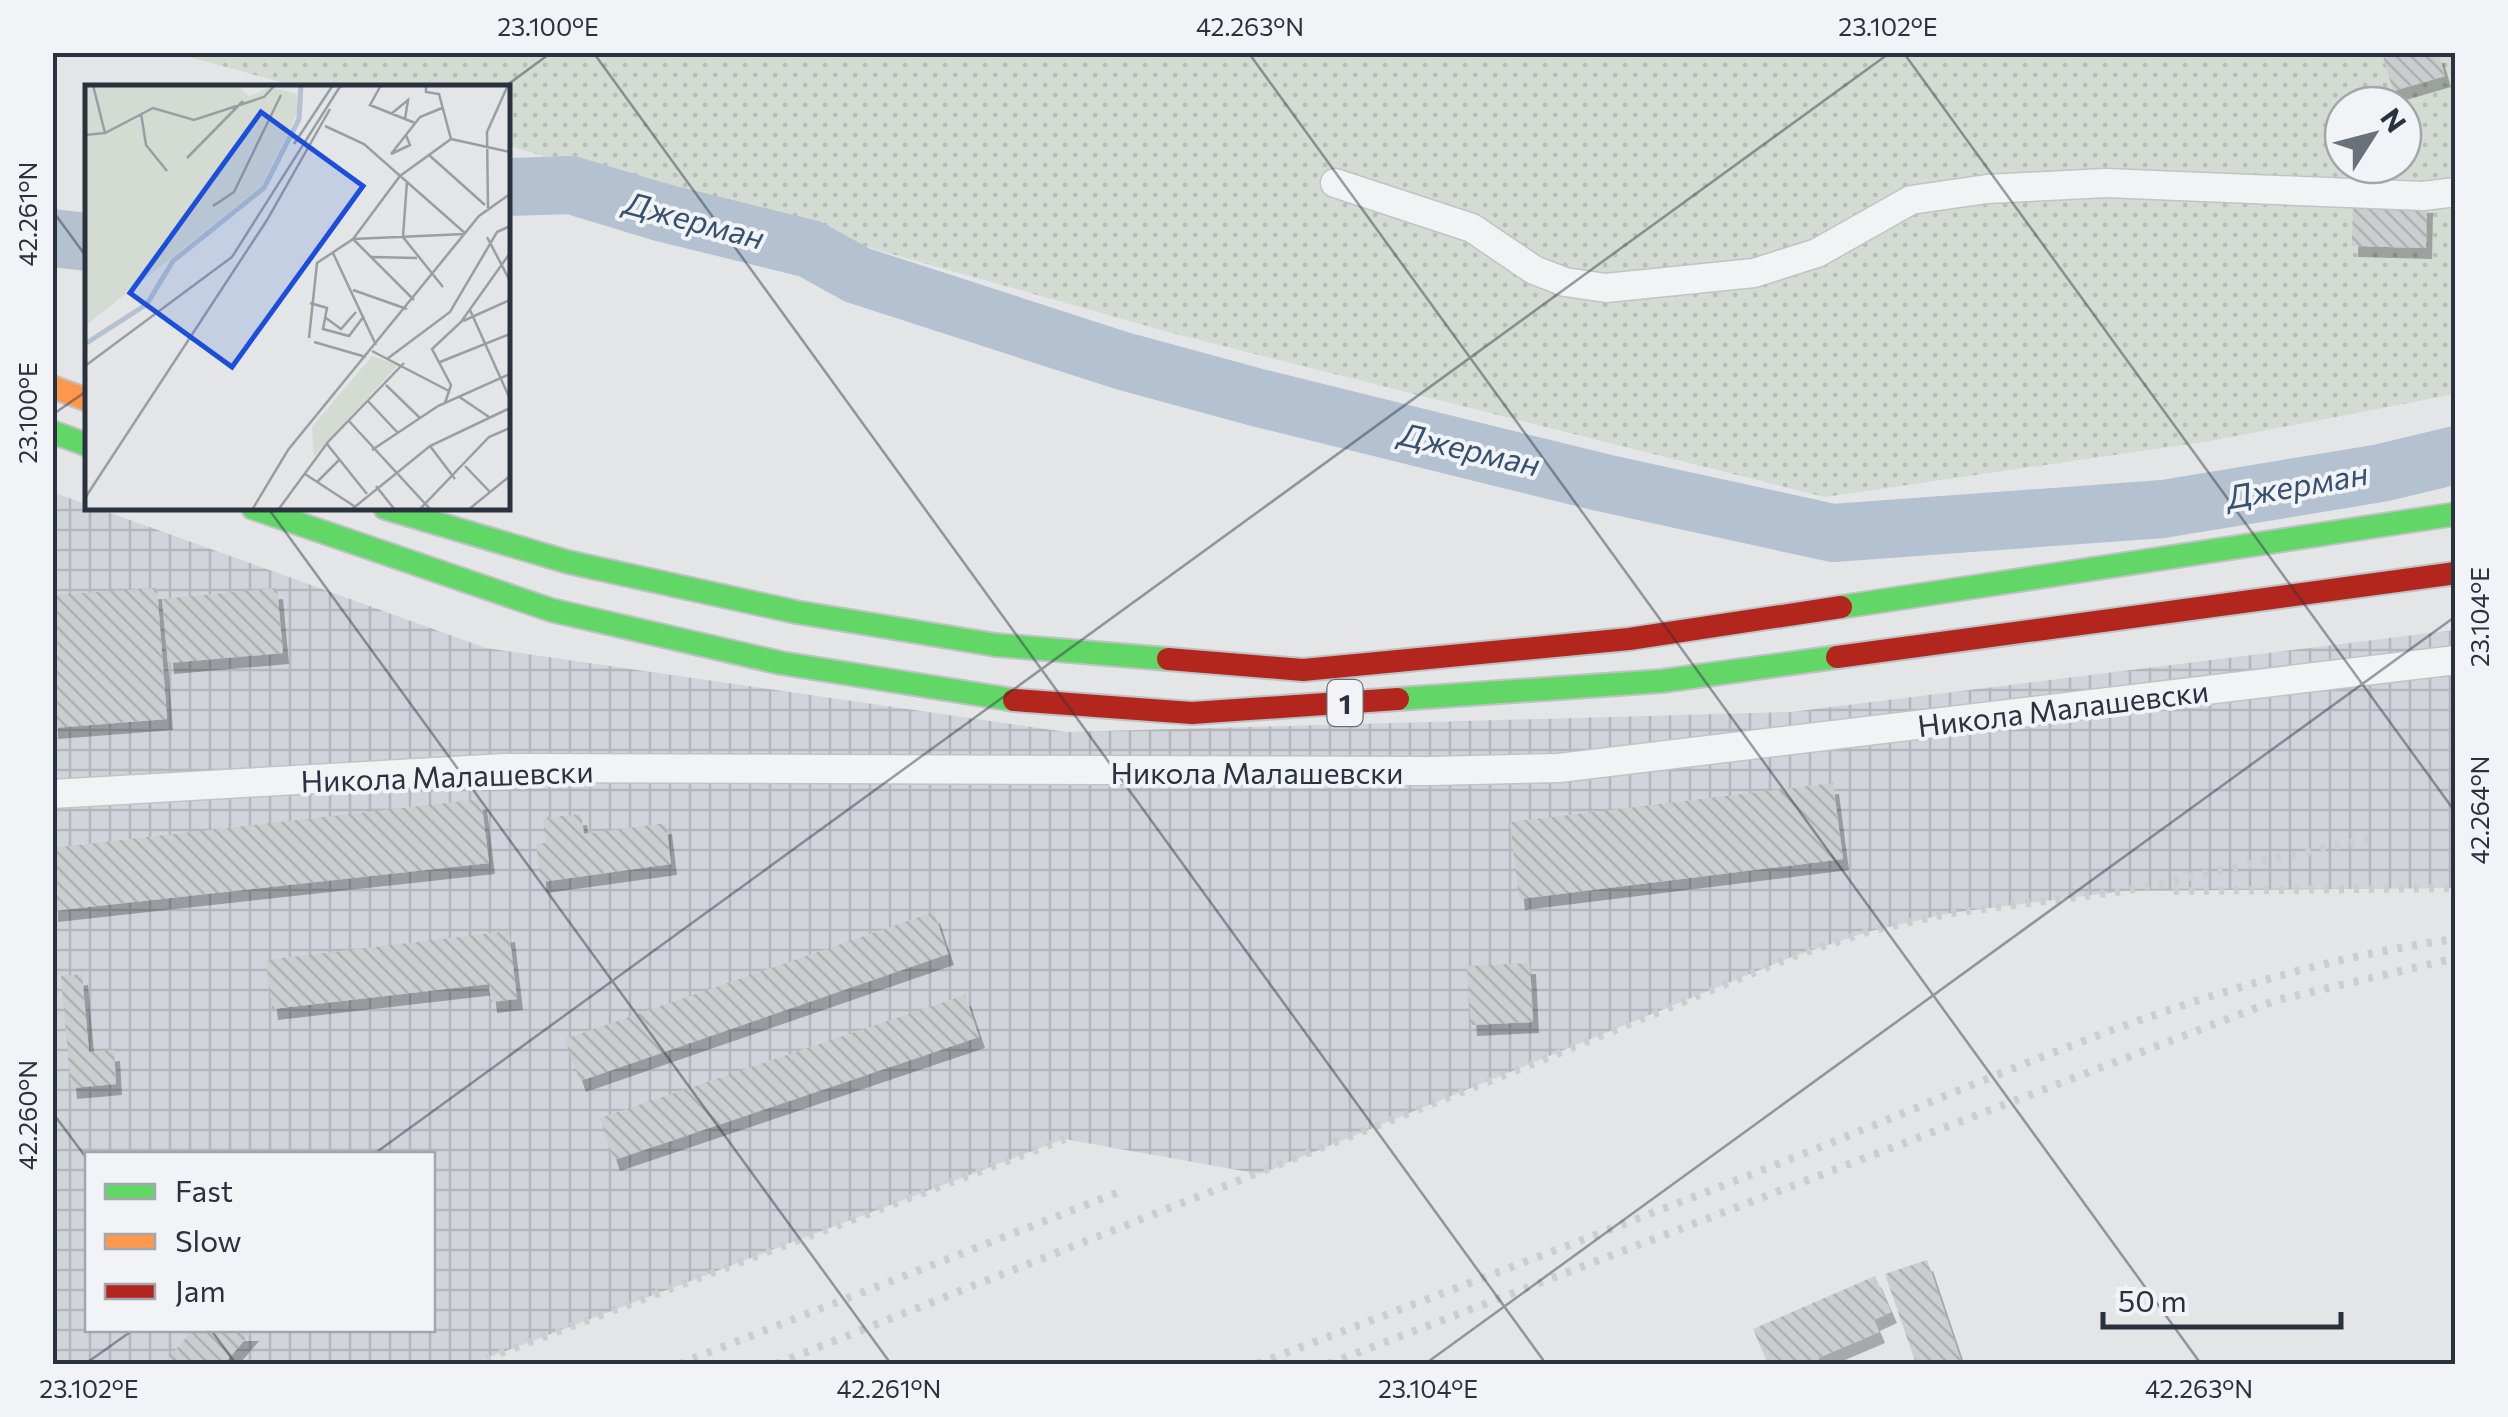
<svg xmlns="http://www.w3.org/2000/svg" width="2508" height="1417" font-family="Commissioner,sans-serif">
<style>
.industrial{fill:url(#industrial-grid);fill-rule:evenodd}
.garden{fill:url(#garden-dots);fill-rule:evenodd}
.lines{fill:none;stroke-linecap:round;stroke-linejoin:round}
.river{stroke:#b3c1d0;stroke-width:58}
.building{fill:url(#building-back-hatch);filter:url(#shadow)}
.street-casing{stroke:#c1c3c5;stroke-width:31}
.fast-casing{stroke:#bfc2c5;stroke-width:26}
.slow-casing{stroke:#bfc2c5;stroke-width:26}
.jam-casing{stroke:#bfc2c5;stroke-width:26}
.street{stroke:#f2f3f4;stroke-width:28}
.fast{stroke:#63d668;stroke-width:22}
.slow{stroke:#ff974d;stroke-width:22}
.jam{stroke:#b3261e;stroke-width:22}
.rail{stroke:#cbcdcf;stroke-width:8;stroke-dasharray:5 10;stroke-linecap:butt}
.ticks{fill:none;stroke:#2b323f;stroke-width:2.5;stroke-opacity:0.45}
.labels{text-anchor:middle;dominant-baseline:central;stroke-width:8;stroke-linejoin:round;paint-order:stroke}
.shield{fill:#f1f3f6;stroke:#666c76;stroke-width:2.5}
.shield-label{font-size:28px;font-weight:bold;fill:#2b323f}
.street-label{font-size:30px;fill:#2b323f;stroke:#f1f3f6}
.water-label{font-size:32px;font-style:italic;fill:#385170;stroke:#f1f3f6}
.inset-river{fill:none;stroke:#b3c1d0;stroke-width:5}
.inset-road{fill:none;stroke:#999da4;stroke-width:2.5}
.view{fill:#1d4ed8;fill-opacity:0.15;stroke:#1d4ed8;stroke-width:5}
.inset-edge{fill:none;stroke:#2b323f;stroke-width:5}
.neatline{fill:none;stroke:#2b323f;stroke-width:4}
.ticks-label{font-size:25px;text-anchor:middle;fill:#2b323f}
</style>
<defs>
<pattern id="industrial-grid" width="8" height="8" patternUnits="userSpaceOnUse" patternTransform="scale(2.5)"><rect width="8" height="8" fill="#d1d4da"/><path d="M0 4h8M4 0v8" fill="none" stroke="#b4b6bc"/></pattern>
<pattern id="garden-dots" width="8" height="8" patternUnits="userSpaceOnUse" patternTransform="scale(2.5)"><rect width="8" height="8" fill="#d4dbd3"/><path d="M2 2h.1M6 6h.1" fill="none" stroke="#b6bcb6" stroke-width="1.8" stroke-linecap="round"/></pattern>
<pattern id="building-back-hatch" width="6" height="6" patternUnits="userSpaceOnUse" patternTransform="scale(2.5)"><rect width="6" height="6" fill="#cbcdcf"/><path d="M-1 5l2 2M0 0l6 6M5-1l2 2" fill="none" stroke="#aeb0b3"/></pattern>
<filter id="shadow"><feDropShadow dx="6" dy="11" stdDeviation="0" flood-color="#0004"/></filter>
</defs>
<rect width="100%" height="100%" fill="#e3e5e7"/>
<path class="industrial" d="M 52,492 L 486,648 L 1067,732 L 1791,712 L 2455,630 L 2455,888 L 2124,891 L 1951,913 L 1871,931 L 1794,956 L 1260,1174 L 1064,1139 L 472,1364 L 53,1364 ZM 88,1154 L 432,1154 L 432,1330 L 88,1330 Z"/>
<path class="garden" d="M 175,53 L 2455,53 L 2455,394 L 2210,441 L 1825,497 L 1183,336 L 508,146 L 508,88 L 299,87 ZM 2343,105 L 2403,105 L 2403,165 L 2343,165 Z"/>
<g class="lines">
<path class="river" d="M 508,187 L 571,185 L 660,212 L 810,249 L 857,275 L 1123,361 L 1259,398 L 1604,483 L 1833,533 L 2163,509 L 2381,473 L 2456,455
M 52,238 L 88,242"/>
</g>
<path class="building" d="M 2382,52 L 2438,52 L 2445,76 L 2393,91 Z
M 2353,200 L 2427,202 L 2426,248 L 2352,246 Z
M 157,588 L 167,719 L 52,728 L 52,595 Z
M 277,588 L 283,653 L 168,663 L 162,599 Z
M 1833,783 L 1843,859 L 1519,899 L 1510,822 Z
M 481,799 L 489,863 L 52,911 L 52,848 Z
M 581,814 L 584,834 L 666,823 L 671,864 L 541,882 L 536,844 L 546,843 L 543,818 Z
M 934,912 L 948,954 L 580,1081 L 565,1039 Z
M 509,931 L 517,999 L 491,1002 L 489,984 L 272,1009 L 266,960 Z
M 1530,963 L 1533,1022 L 1471,1025 L 1467,966 Z
M 82,974 L 89,1052 L 114,1050 L 116,1084 L 71,1088 L 61,976 Z
M 965,995 L 979,1037 L 614,1160 L 600,1118 Z
M 1927,1260 L 1962,1364 L 1916,1364 L 1885,1274 Z
M 1875,1276 L 1891,1312 L 1874,1320 L 1879,1332 L 1818,1358 L 1821,1364 L 1768,1364 L 1753,1329 Z
M 193,1330 L 253,1330 L 224,1364 L 163,1364 Z"/>
<g class="lines">
<g class="street-casing">
<path id="street" d="M 1335,183 L 1472,228 L 1534,270 L 1565,282 L 1606,288 L 1754,273 L 1817,253 L 1911,200 L 1987,189 L 2106,183 L 2423,196 L 2456,192
M 52,794 L 504,768 L 1431,771 L 1559,768 L 2456,660"/>
</g>
<g class="fast-casing">
<path id="fast" d="M 52,432 L 88,445
M 253,508 L 551,610 L 781,663 L 1014,700
M 385,508 L 568,562 L 796,612 L 996,645 L 1168,659
M 1841,607 L 2456,514
M 1398,699 L 1662,681 L 1837,657"/>
</g>
<g class="slow-casing">
<path id="slow" d="M 52,387 L 88,400"/>
</g>
<g class="jam-casing">
<path id="jam" d="M 1837,657 L 2456,573
M 1168,659 L 1303,670 L 1629,639 L 1841,607
M 1014,700 L 1192,713 L 1398,699"/>
</g>
<use href="#street" class="street"/>
<use href="#fast" class="fast"/>
<use href="#slow" class="slow"/>
<use href="#jam" class="jam"/>
<path class="rail" d="M 2174,891 L 2456,888
M 472,1364 L 1065,1139
M 679,1364 L 1119,1192
M 776,1364 L 1535,1063 L 1794,956 L 1870,931 L 1951,913 L 2124,891 L 2368,839
M 1257,1364 C 1445,1292 1635,1221 1823,1146 C 2028,1063 2234,969 2456,939
M 1328,1364 L 2277,1000 L 2456,958"/>
</g>
<path class="ticks" d="M 593,52 L 1546,1364M 1248,52 L 2201,1364M 1903,52 L 2456,813M 503,88 L 552,52M 52,210 L 88,259M 52,415 L 88,390M 268,508 L 891,1364M 52,1112 L 88,1160M 374,1154 L 1891,52M 211,1330 L 236,1364M 85,1364 L 133,1330M 1425,1364 L 2456,616"/>
<g class="labels">
<rect class="shield" x="1327.5" y="680" width="35" height="46" rx="8"/>
<g class="shield-label">
<text x="1345" y="703">1</text>
</g>
<g class="street-label">
<text transform="translate(2063 707) rotate(-7)">Никола Малашевски</text>
<text x="1257" y="771">Никола Малашевски</text>
<text transform="translate(447 775) rotate(-2)">Никола Малашевски</text>
</g>
<g class="water-label">
<text transform="translate(695 219) rotate(15)">Джерман</text>
<text transform="translate(1470 448) rotate(13)">Джерман</text>
<text transform="translate(2297 484) rotate(-10)">Джерман</text>
</g>
</g>
<g transform="translate(85 85)">
<rect width="425" height="425" fill="#e3e5e7"/>
<path d="M 287,271 L 313,280 L 229,371 L 227,342 Z" fill="#d4dbd3"/>
<path d="M 0,0 L 152,0 L 164,11 L 186,2 L 212,9 L 213,27 L 176,102 L 0,241 Z" fill="#d4dbd3"/>
<path class="inset-river" d="M 0,259 L 62,219 L 88,176 L 179,103 L 214,34 L 216,0"/>
<path class="inset-road" d="M 8,0 L 20,48M 296,0 L 285,20 L 330,38M 56,28 L 61,60 L 82,86M 306,29 L 323,15 L 320,34M 240,41 L 279,59 L 381,149M 0,50 L 20,48 L 68,23 L 109,35 L 179,12 L 190,0M 366,54 L 425,67M 209,59 L 248,0M 306,69 L 335,32 L 357,23M 306,69 L 325,60 L 321,50M 344,70 L 400,120M 102,73 L 158,16M 322,96 L 318,152 L 358,202M 128,121 L 149,107 L 196,10M 403,123 L 402,47 L 423,0M 402,152 L 425,196M 268,154 L 380,149M 268,154 L 329,215M 248,168 L 291,260M 287,172 L 332,173M 268,205 L 322,224M 225,218 L 242,223 L 238,244 L 264,251 L 279,231M 385,225 L 425,314M 241,233 L 256,244 L 271,227M 378,236 L 425,215M 224,253 L 232,178 L 268,154 L 315,91 L 366,54 L 354,9 L 341,7 L 341,0M 229,257 L 281,272M 287,266 L 364,306M 302,274 L 365,227 L 412,147 L 425,141M 355,277 L 425,249M 0,281 L 147,172 L 256,0M 301,300 L 335,333M 373,311 L 404,332M 282,315 L 313,348M 360,318 L 366,300 L 347,264 L 376,237 L 425,168M 263,335 L 346,425M 242,359 L 282,409M 345,361 L 370,394M 287,365 L 353,321 L 425,289M 380,381 L 405,407M 220,389 L 269,421M 232,397 L 254,375M 291,401 L 310,425M 0,413 L 182,135 L 245,24M 167,425 L 203,365 L 394,131 L 425,109M 193,425 L 243,357 L 319,278M 266,425 L 345,361 L 425,323M 334,425 L 404,352 L 425,343M 383,425 L 425,391"/>
<path class="view" d="M 176,27 L 278,101 L 147,282 L 45,208 Z"/>
<rect width="425" height="425" class="inset-edge"/>
</g>
<rect width="2508" height="1417" fill="none" stroke="#f1f3f6" stroke-width="110"/>
<rect x="85" y="1152" width="350" height="180" fill="#f1f3f6" stroke="#a2a6ad" stroke-width="2.5"/>
<rect x="105" y="1184" width="50" height="15" fill="#63d668" stroke="#a2a6ad" stroke-width="2.5"/>
<text x="175" y="1202" font-size="30" fill="#2b323f">Fast</text>
<rect x="105" y="1234" width="50" height="15" fill="#ff974d" stroke="#a2a6ad" stroke-width="2.5"/>
<text x="175" y="1252" font-size="30" fill="#2b323f">Slow</text>
<rect x="105" y="1284" width="50" height="15" fill="#b3261e" stroke="#a2a6ad" stroke-width="2.5"/>
<text x="175" y="1302" font-size="30" fill="#2b323f">Jam</text>
<g transform="translate(2373 135) rotate(54)"><circle r="48" fill="#f1f3f6" stroke="#a2a6ad" stroke-width="2.5"/>
<path d="M0-8L18 38L0 25L-18 38Z" fill="#6b717a"/>
<text y="-15" font-size="28" font-weight="bold" text-anchor="middle" fill="#2b323f">N</text>
</g>
<path d="M2103 1312v15h238v-15" fill="none" stroke="#2b323f" stroke-width="5"/>
<text x="2118" y="1312" font-size="30" fill="#2b323f" stroke="#f1f3f6" stroke-width="8" paint-order="stroke">50 m</text>
<rect x="55" y="55" width="2398" height="1307" class="neatline"/>
<g class="ticks-label">
<text x="548" y="36">23.100°E</text>
<text x="1250" y="36">42.263°N</text>
<text x="1888" y="36">23.102°E</text>
<text transform="translate(28 214) rotate(-90)" y="9">42.261°N</text>
<text transform="translate(28 413) rotate(-90)" y="9">23.100°E</text>
<text transform="translate(2480 617) rotate(-90)" y="9">23.104°E</text>
<text transform="translate(2480 810) rotate(-90)" y="9">42.264°N</text>
<text transform="translate(28 1115) rotate(-90)" y="9">42.260°N</text>
<text x="89" y="1398">23.102°E</text>
<text x="889" y="1398">42.261°N</text>
<text x="1428" y="1398">23.104°E</text>
<text x="2199" y="1398">42.263°N</text>
</g>
</svg>
